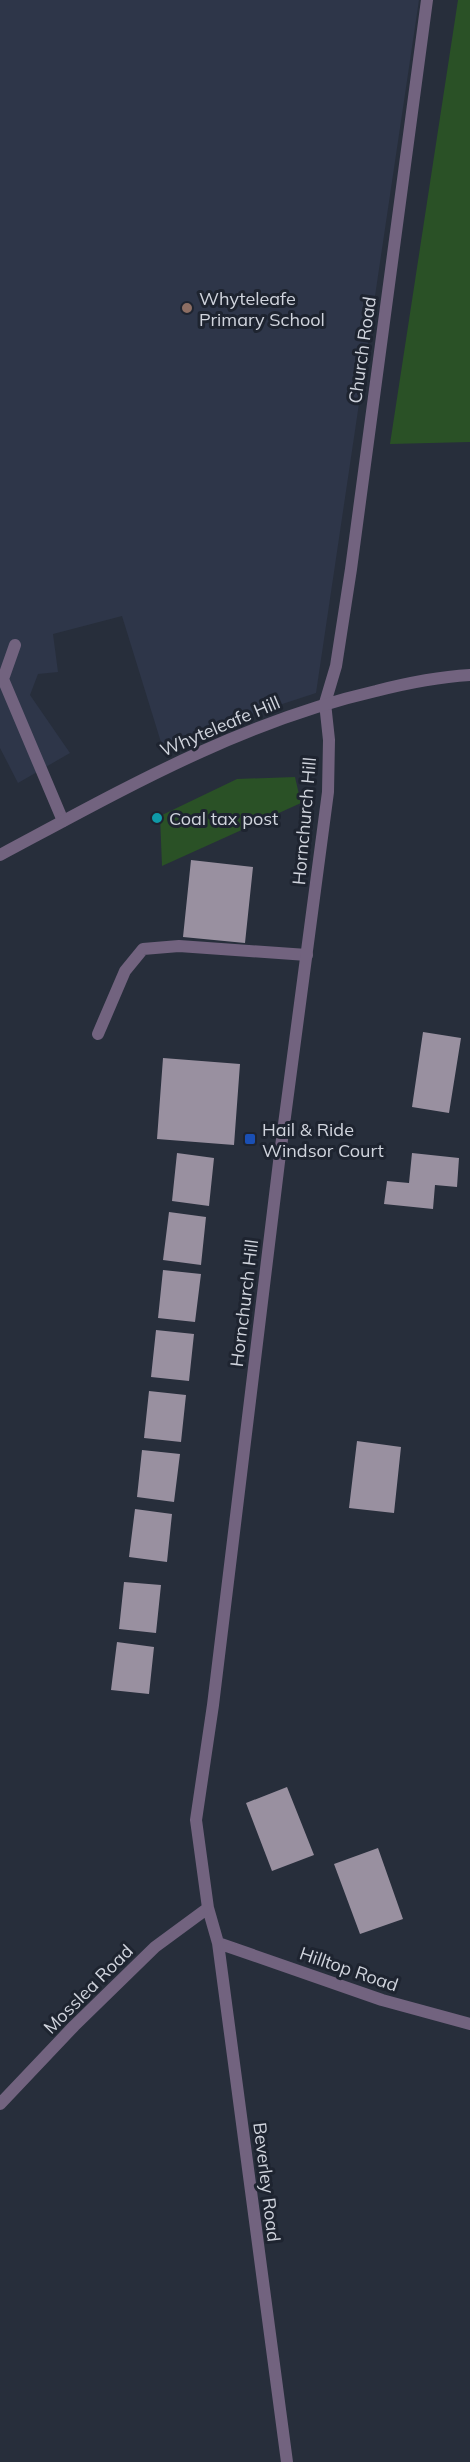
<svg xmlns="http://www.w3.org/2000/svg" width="470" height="2462" font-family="Mulish,sans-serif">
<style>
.built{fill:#2e3649}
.green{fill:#2a5126}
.building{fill:#9990a0}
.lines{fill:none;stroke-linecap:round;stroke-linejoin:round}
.service{stroke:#72637f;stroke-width:12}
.minor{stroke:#72637f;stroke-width:12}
.tertiary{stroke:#72637f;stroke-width:12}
.education-dot{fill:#8d6e63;stroke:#1e2430;stroke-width:2}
.culture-dot{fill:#0f9aa8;stroke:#1e2430;stroke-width:2}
.transit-dot{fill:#1a4fb4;stroke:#1e2430;stroke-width:2}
.labels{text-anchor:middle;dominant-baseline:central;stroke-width:6;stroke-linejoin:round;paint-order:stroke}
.poi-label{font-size:18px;fill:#d0d4dd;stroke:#1e2430;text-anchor:start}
.street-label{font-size:18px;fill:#d0d4dd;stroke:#1e2430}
</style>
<rect width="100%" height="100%" fill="#272e3b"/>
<path class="built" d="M 0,0 L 419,0 L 316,693 L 218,725 L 164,752 L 122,616 L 53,634 L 58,672 L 38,674 L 30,695 L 70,753 L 18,783 L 0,748 Z"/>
<path class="green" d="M 458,0 L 470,0 L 470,442 L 390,444 Z
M 295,777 L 301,803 L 162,866 L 160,816 L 237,779 Z"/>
<path class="building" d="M 191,860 L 253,867 L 245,943 L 183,937 Z
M 423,1032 L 461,1038 L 449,1113 L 412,1107 Z
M 163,1058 L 240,1064 L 234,1145 L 157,1139 Z
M 177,1153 L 214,1158 L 209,1206 L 172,1201 Z
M 412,1153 L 459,1158 L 457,1187 L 435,1185 L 433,1209 L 384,1204 L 387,1181 L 409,1183 Z
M 169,1212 L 206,1217 L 201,1265 L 163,1260 Z
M 163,1270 L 201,1274 L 195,1322 L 158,1318 Z
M 156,1330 L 194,1334 L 189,1381 L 151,1377 Z
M 149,1391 L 186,1395 L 181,1442 L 144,1438 Z
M 357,1441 L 401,1447 L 394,1513 L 349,1508 Z
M 142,1450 L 180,1454 L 174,1502 L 137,1497 Z
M 135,1509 L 172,1514 L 167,1562 L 129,1557 Z
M 124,1582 L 161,1585 L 156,1633 L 119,1629 Z
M 117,1642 L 154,1647 L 149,1694 L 111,1690 Z
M 287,1787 L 314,1855 L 272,1871 L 246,1803 Z
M 378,1848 L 403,1919 L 360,1934 L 334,1864 Z"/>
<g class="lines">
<path class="service" d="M 15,645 L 3,679 L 63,821
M 98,1034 L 125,971 L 143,949 L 179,946 L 307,955"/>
<path class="minor" d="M 218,1943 L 382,2000 L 470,2024
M 0,2104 L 74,2026 L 155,1947 L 208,1908
M 287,2462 L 218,1943 L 208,1908 L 196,1820 L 213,1705 L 279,1162 L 328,792 L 329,740 L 325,703 L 336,666 L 351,569 L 427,0"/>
<path class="tertiary" d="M 0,855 C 122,790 240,722 376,691 C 407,683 437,677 470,675"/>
</g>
<circle class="education-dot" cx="187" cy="308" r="6"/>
<circle class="culture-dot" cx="157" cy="818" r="6"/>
<rect class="transit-dot" x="244" y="1133" width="12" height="12" rx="3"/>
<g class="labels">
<g class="poi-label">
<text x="199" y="298">Whyteleafe<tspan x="199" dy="21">Primary School</tspan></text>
<text x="169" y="818">Coal tax post</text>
<text x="262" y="1129">Hail &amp; Ride<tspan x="262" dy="21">Windsor Court</tspan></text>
</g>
<g class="street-label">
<text transform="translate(362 350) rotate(-82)">Church Road</text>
<text transform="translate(220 726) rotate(-23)">Whyteleafe Hill</text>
<text transform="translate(304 821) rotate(-85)">Hornchurch Hill</text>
<text transform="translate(244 1303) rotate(-83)">Hornchurch Hill</text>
<text transform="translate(349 1969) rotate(19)">Hilltop Road</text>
<text transform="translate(88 1989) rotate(-45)">Mosslea Road</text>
<text transform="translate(267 2182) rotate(83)">Beverley Road</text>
</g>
</g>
</svg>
